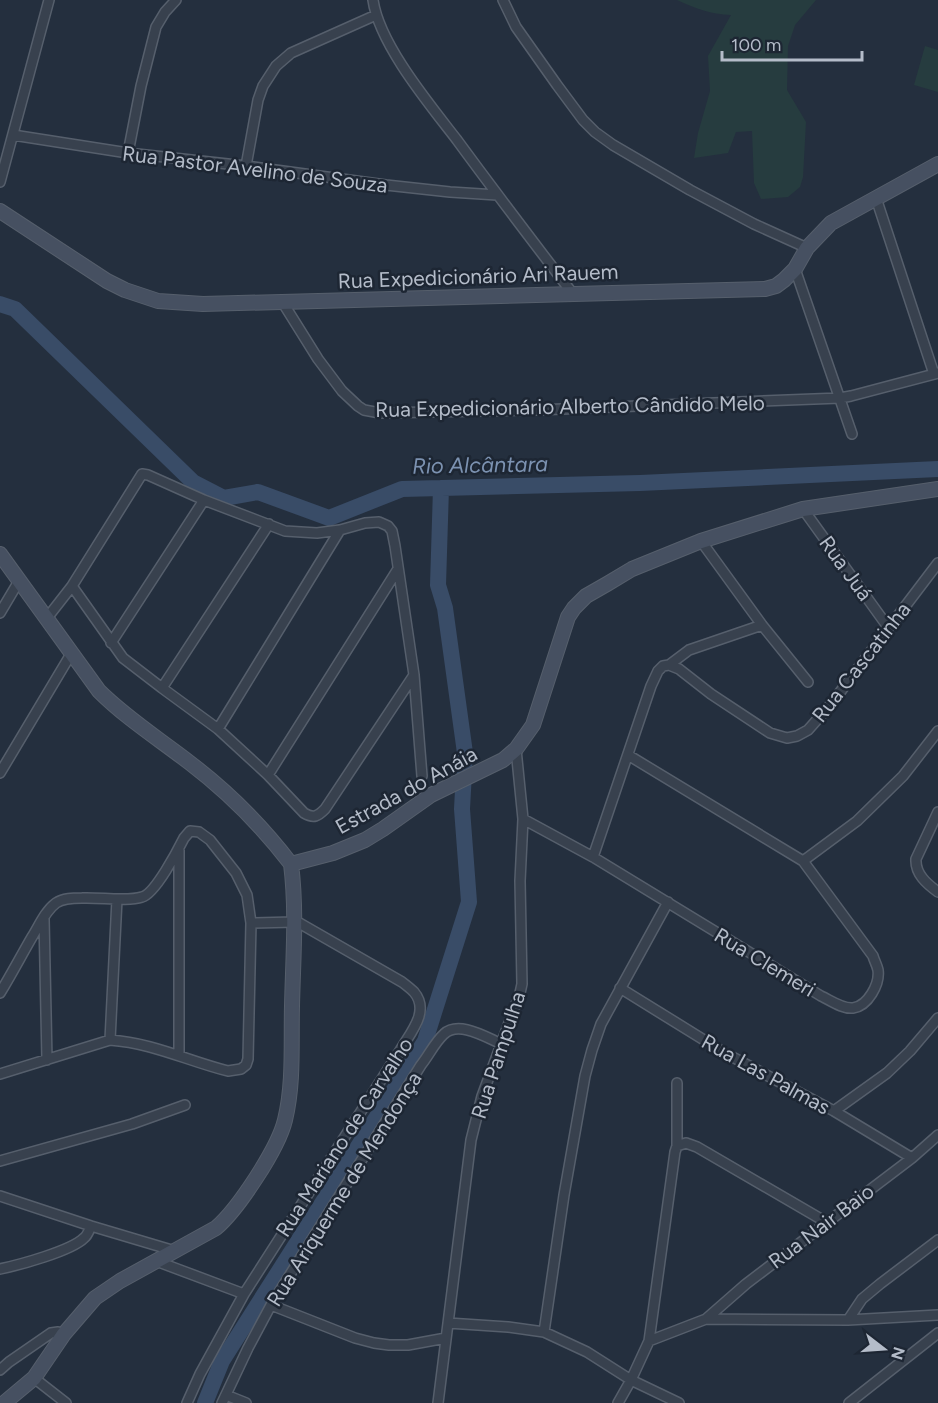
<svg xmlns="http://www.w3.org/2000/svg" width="938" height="1403" font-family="Figtree,sans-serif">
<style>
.green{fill:#263c3f}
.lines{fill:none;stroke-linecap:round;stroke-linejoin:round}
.river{stroke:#394c67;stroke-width:16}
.street-casing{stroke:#565f6c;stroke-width:12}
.secondary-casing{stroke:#565f6c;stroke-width:16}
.street{stroke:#38414e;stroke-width:9}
.secondary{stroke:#465061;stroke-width:14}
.labels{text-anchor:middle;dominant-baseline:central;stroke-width:5;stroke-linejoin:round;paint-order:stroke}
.street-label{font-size:21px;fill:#b4bcc9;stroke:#1d2633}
.water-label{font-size:22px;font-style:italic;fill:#7c92b1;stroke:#1d2633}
</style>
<rect width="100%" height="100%" fill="#242f3e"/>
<path class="green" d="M 677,0 L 816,0 L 795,25 L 788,46 L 787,90 L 806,122 L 803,177 L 800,187 L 788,197 L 761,199 L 754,183 L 752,131 L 736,132 L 728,153 L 694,158 L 698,133 L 710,91 L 708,56 L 731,15 C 710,14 697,9 677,0 Z
M 925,46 L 938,50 L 938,92 L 914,85 Z"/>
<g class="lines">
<path class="river" d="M 0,304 L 15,309 L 193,482 L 224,498 L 258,492 L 329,518 L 402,489 L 640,483 L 938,469
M 205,1403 L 222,1361 L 425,1041 L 469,902 L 462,809 L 465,753 L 445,608 L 438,585 L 441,488"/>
<g class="street-casing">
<path id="street" d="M 373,0 C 379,44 430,105 457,140 C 495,192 534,243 573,294
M 503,0 L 516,27 L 557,85 L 583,120 L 595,132 L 613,145 L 690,190 L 754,224 L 807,248
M 13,135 L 128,153 L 246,166 L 386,185 L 450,192 L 497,195
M 128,153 L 141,86 L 156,27 L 165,12 L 176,0
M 246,166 L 258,100 L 263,86 L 276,66 L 291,53 L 376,15
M 0,182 L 49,0
M 876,198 L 934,374
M 795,269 L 852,434
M 283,303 L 318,359 L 342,391 L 358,406 L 364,410 L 380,413 L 537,410 L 840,398 L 851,396 L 938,373
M 803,509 L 888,627
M 701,541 L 762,625 L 808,682
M 72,586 L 123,658 L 162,688 L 218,729 L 268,775 L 304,813 C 314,819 318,816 325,809 L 414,675
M 0,613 L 19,581
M 47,618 L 72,586 L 142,474 L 148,475 L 204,500 L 285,531 L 317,533 L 340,530 L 365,523 L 379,522 L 388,526 L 392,531 L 395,546 L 414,675 L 422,776
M 111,643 L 204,500
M 669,665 L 689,650 L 762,625
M 162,688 L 269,524
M 218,729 L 340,530
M 628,755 L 803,861 L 857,821 L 903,776 L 938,731
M 0,773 L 71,654
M 268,775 L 398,569
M 938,812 L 916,859 C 915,874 927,884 938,892
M 523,819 L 593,857 L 821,996 C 830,1000 842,1009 853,1008 C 868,1006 880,984 878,970 C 877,965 874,960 873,956 L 803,861
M 593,857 L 651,686 L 658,671 L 663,666 L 669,665 L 679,669 L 711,694 L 770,733 L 787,738 L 797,736 L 808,730 L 831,704 L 938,563
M 44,919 L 47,1060
M 251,923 L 294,922
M 620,988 L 725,1053 L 834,1111 L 912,1158
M 0,993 C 11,975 21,956 32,937 C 39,926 45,911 56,903 C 63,898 73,898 82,898 C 100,897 127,902 142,897 C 155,894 178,850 184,838 L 190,831 L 199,832 L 210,840 L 236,873 L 247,895 L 251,923 L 248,1059 L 246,1065 L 241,1069 L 228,1071 C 188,1061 153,1043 110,1040 L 0,1074
M 110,1040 L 117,899
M 179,1055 L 179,850
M 677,1083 L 677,1146
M 834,1111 L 887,1073 L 910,1051 L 938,1018
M 0,1161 L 132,1124 L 185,1105
M 0,1196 L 91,1226 L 175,1251
M 156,1261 L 244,1294
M 0,1269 C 19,1265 71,1251 84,1238 C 88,1235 89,1230 91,1226
M 271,1305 L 355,1338 L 374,1343 L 389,1345 L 408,1345 L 446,1338
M 706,1319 L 746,1284 L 912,1158 L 938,1135
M 848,1320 L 862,1299 L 880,1284 L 938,1240
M 448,1323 L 508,1327 L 544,1332 L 587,1352 L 631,1380 L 679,1403
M 544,1332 L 564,1195 L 585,1076 L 592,1050 L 601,1024 L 668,902
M 649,1341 L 706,1319 L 848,1320 L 938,1315
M 0,1370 L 9,1362 L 51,1333 L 58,1332 L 64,1334
M 34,1378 L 66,1403
M 226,1395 L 246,1403
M 187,1403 L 200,1374 L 244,1294 L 401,1049 C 411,1032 430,1011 414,992 C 410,988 406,985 402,982 L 294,920
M 222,1403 L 248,1348 L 271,1305 L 421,1065 C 429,1055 435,1042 444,1034 C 459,1020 487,1038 502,1044
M 438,1403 L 471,1140 L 482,1096 L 520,993 L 522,984 L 520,881 L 523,819 L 516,749
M 618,1403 L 631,1380 L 649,1341 L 675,1152 L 677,1146 L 686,1143 L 697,1147 L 826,1222
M 849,1403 L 938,1333"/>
</g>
<g class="secondary-casing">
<path id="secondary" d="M 0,211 L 107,281 L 125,290 L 158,301 L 203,304 L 765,289 L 776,286 L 784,280 L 795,269 L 807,248 L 831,223 L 938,164
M 0,554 L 99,691 C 126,718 159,739 190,763 C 228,792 262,826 291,864
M 291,864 L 333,853 L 365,840 L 383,829 L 431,795 L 503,760 L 516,749 L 533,725 L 568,617 L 574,608 L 586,596 L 607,584 L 632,569 L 701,541 L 803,509 L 938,489
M 4,1403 L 34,1378 L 64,1334 L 95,1298 L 120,1281 L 216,1228 C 238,1209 278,1149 285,1120 C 294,1083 291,1044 292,1006 C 293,959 297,911 291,864"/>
</g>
<use href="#street" class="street"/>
<use href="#secondary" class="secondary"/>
</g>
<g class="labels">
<g class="street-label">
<text transform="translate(255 169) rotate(7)">Rua Pastor Avelino de Souza</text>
<text transform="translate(478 276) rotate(-2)">Rua Expedicionário Ari Rauem</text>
<text transform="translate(570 406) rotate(-1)">Rua Expedicionário Alberto Cândido Melo</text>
<text transform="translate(846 568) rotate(54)">Rua Juá</text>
<text transform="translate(861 662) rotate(-52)">Rua Cascatinha</text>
<text transform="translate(406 790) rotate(-29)">Estrada do Anáia</text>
<text transform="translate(765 962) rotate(31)">Rua Clemeri</text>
<text transform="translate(498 1055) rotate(-72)">Rua Pampulha</text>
<text transform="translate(766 1074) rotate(29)">Rua Las Palmas</text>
<text transform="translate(344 1137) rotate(-57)">Rua Mariano de Carvalho</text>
<text transform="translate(344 1189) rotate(-58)">Rua Ariquerme de Mendonça</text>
<text transform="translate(821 1226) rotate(-37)">Rua Nair Baio</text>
</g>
<g class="water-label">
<text transform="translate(480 465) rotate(-1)">Rio Alcântara</text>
</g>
</g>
<g transform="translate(884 1349) rotate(107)" stroke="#1d2633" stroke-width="4.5" paint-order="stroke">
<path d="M0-4.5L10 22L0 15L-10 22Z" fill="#b4bcc9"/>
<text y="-9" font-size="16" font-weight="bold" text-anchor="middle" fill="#b4bcc9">N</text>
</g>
<path d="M722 51v9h140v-9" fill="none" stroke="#b4bcc9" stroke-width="3"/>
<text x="731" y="51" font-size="18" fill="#b4bcc9" stroke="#1d2633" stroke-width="4.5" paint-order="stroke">100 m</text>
</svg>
